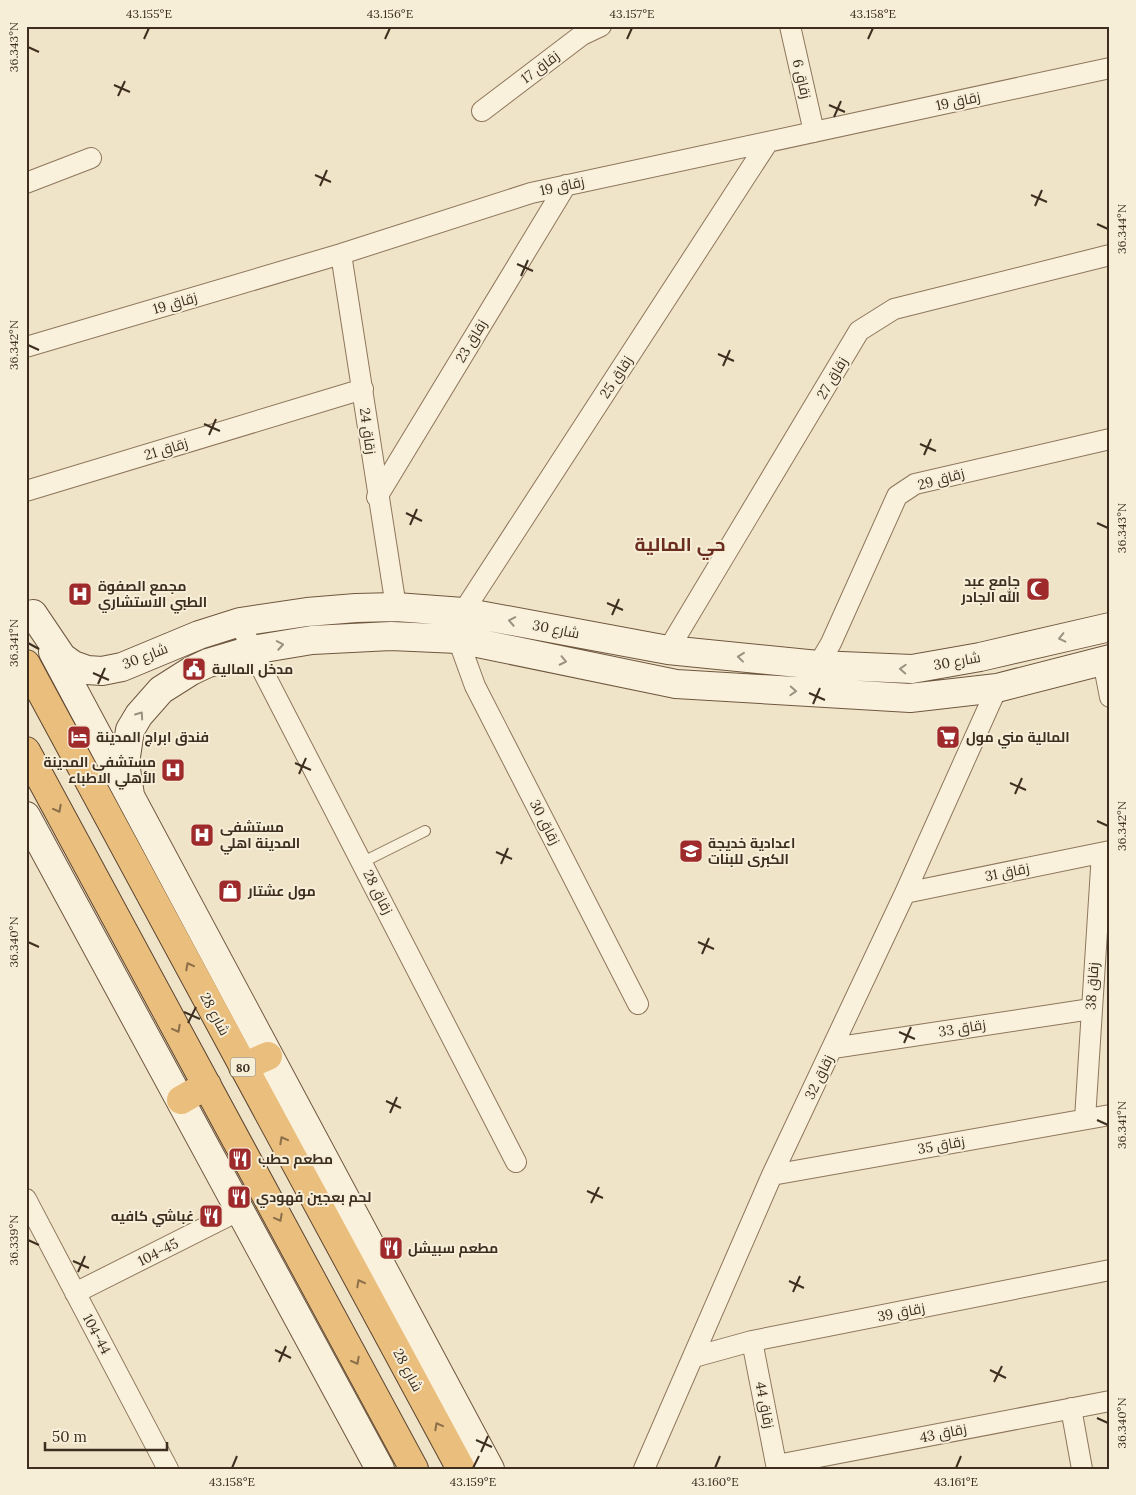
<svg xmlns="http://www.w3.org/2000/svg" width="1136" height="1495" font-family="Lora,Cairo,serif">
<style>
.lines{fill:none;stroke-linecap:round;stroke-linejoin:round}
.service-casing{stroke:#8d765c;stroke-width:12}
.minor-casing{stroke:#8d765c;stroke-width:22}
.secondary-casing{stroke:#6f573f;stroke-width:30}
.trunk-casing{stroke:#5b4430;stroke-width:30}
.service{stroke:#faf1dc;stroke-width:10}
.minor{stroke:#faf1dc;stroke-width:20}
.secondary{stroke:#faf1dc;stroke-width:28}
.trunk{stroke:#eabe7c;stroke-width:28}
.oneway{stroke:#9c907e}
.oneway2{stroke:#8b6f49}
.ticks{fill:none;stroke:#3d2e20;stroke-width:2}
.labels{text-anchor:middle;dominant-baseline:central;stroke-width:4;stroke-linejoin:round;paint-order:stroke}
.shield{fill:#f7eed8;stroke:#756857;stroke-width:1}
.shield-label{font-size:12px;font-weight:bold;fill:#3d2e20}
.street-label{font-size:14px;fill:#3d2e20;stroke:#f7eed8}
.poi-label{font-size:14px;font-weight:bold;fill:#3d2e20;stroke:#f7eed8;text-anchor:start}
.district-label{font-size:19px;font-weight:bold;fill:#6b2e1e;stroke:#f7eed8}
.neatline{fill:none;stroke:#3d2e20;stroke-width:2}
.ticks-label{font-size:12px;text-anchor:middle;fill:#3d2e20}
</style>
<rect width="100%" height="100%" fill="#f0e4c8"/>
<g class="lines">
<g class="service-casing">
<path id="service" d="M 363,862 L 425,831"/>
</g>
<g class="minor-casing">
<path id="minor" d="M 790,26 L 814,132
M 482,111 L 582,35 L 601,26
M 26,183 L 91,158
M 341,254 L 396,607
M 26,347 L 341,254 L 531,193 L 1110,68
M 26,491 L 363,389
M 377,497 L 566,185
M 240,622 L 252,650 L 516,1162
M 668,650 L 859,331 L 894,309 L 1110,255
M 1103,661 L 1110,697
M 818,665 L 831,643 L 897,496 L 915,484 L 1110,439
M 905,893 L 1110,851
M 638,1004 L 475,686 L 458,639 L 463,612 L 768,142
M 833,1048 L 1091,1009
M 1085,1119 L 1102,853
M 772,1175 L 1110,1115
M 26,1199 L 168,1469
M 75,1293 L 240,1210
M 752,1341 L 777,1469
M 694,1357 L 752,1341 L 1110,1270
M 1071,1408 L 1082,1469
M 777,1465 L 1110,1401
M 644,1469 L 772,1175 L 905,893 L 997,688"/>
</g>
<g class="secondary-casing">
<path id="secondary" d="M 33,614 L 62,657 L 73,665 L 87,670 L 102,671 L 122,667 L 199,635 L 240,622 L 307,612 L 356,608 L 396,607 L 463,612 L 668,650 L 818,665 L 912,669 L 980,657 L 1110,627
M 53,652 L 490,1469
M 130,795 L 125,763 L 130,730 L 139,715 L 161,690 L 191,671 L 208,663 L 252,650 L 312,640 L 391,636 L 458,639 L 676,684 L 910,698 L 997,688 L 1110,659
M 26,816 L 380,1469"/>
</g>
<g class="trunk-casing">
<path id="trunk" d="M 26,664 L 461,1469
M 26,751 L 414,1469
M 243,1067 L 268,1056
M 181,1100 L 207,1085"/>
</g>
<use href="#service" class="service"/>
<use href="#minor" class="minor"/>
<use href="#secondary" class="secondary"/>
<use href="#trunk" class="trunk"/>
</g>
<defs><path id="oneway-chevron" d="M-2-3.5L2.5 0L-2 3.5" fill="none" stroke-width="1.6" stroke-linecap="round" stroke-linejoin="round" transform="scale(1.25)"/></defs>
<g class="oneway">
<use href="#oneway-chevron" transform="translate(512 621) rotate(-169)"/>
<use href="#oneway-chevron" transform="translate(1062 638) rotate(167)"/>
<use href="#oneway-chevron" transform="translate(280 645) rotate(-10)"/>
<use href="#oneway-chevron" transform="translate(741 657) rotate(-174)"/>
<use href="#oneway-chevron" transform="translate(563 661) rotate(12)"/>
<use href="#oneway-chevron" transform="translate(903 669) rotate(-177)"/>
<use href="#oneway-chevron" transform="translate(793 691) rotate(3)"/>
<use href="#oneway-chevron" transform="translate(140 715) rotate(-55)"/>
</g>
<g class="oneway2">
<use href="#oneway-chevron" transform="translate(58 809) rotate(62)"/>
<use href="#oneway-chevron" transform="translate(189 966) rotate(-118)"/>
<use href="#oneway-chevron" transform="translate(177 1029) rotate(62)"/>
<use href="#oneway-chevron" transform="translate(283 1140) rotate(-118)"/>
<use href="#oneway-chevron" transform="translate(279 1218) rotate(62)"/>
<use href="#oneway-chevron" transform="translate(360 1283) rotate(-118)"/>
<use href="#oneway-chevron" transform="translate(356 1361) rotate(62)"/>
<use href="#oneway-chevron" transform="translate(438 1426) rotate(-118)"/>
</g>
<path class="ticks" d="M 144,39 L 149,28M 385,39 L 390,28M 627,39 L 632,28M 868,39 L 873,28M 28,47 L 39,52M 114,85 L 130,92M 118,96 L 125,81M 829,105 L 845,112M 834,117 L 841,101M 315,175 L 331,182M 320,186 L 327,170M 1031,195 L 1047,202M 1035,206 L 1042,190M 1097,224 L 1108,229M 517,264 L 533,271M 521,276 L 528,260M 28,345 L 39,350M 718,354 L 734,361M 723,366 L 730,350M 204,424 L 220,431M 209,435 L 216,419M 920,444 L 936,451M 924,455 L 931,439M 406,513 L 422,521M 1097,523 L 1108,528M 410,525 L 417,509M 607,603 L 623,610M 612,615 L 619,599M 28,643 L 39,649M 93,673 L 109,680M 98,684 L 105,668M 809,693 L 825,700M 813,704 L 820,688M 295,763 L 311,770M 299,774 L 306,758M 1010,783 L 1026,790M 1015,794 L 1022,778M 1097,821 L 1108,826M 496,852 L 512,859M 501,864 L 508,848M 28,942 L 39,947M 698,942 L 714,949M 702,954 L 709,938M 184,1012 L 200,1019M 188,1023 L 196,1007M 899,1032 L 915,1039M 904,1043 L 911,1027M 386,1101 L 401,1108M 390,1113 L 397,1097M 1097,1120 L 1108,1125M 587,1191 L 603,1198M 591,1203 L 599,1187M 28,1240 L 39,1245M 73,1261 L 89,1268M 78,1272 L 85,1256M 789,1281 L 804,1288M 793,1292 L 800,1276M 275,1350 L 291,1358M 279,1362 L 286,1346M 990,1370 L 1006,1378M 994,1382 L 1002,1366M 1097,1418 L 1108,1423M 476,1440 L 492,1447M 481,1452 L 488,1436M 232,1468 L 237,1456M 473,1468 L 479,1456M 715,1468 L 720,1456M 956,1468 L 961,1456"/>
<defs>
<g id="mosque-square" transform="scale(1.25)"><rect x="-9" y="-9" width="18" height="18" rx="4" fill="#9e2a2b" stroke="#f7eed8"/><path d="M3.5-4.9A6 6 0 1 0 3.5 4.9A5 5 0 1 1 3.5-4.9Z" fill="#fff"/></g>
<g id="hospital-square" transform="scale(1.25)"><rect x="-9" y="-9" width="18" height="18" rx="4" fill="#9e2a2b" stroke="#f7eed8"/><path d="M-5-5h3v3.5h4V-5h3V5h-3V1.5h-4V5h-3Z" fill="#fff"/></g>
<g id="civic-square" transform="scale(1.25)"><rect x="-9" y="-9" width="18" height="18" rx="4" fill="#9e2a2b" stroke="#f7eed8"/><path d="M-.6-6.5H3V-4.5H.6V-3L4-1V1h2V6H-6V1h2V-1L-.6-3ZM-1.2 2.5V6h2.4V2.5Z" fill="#fff"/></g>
<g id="hotel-square" transform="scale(1.25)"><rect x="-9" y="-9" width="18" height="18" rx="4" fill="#9e2a2b" stroke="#f7eed8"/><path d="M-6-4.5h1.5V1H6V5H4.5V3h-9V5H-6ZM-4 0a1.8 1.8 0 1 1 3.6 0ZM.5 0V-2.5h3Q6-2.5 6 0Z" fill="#fff"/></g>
<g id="supermarket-square" transform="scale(1.25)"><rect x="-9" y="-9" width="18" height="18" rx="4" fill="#9e2a2b" stroke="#f7eed8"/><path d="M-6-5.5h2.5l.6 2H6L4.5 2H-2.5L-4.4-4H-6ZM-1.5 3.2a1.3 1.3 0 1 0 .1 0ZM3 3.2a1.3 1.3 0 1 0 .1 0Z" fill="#fff"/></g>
<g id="school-square" transform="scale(1.25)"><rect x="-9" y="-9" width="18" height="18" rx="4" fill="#9e2a2b" stroke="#f7eed8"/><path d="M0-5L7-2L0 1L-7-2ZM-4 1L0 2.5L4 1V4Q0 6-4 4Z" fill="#fff"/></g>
<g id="shop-square" transform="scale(1.25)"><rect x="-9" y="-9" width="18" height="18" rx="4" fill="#9e2a2b" stroke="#f7eed8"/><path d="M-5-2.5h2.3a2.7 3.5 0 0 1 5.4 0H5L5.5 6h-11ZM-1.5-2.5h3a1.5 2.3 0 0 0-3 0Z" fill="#fff"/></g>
<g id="restaurant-square" transform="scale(1.25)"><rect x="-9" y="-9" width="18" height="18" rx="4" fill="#9e2a2b" stroke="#f7eed8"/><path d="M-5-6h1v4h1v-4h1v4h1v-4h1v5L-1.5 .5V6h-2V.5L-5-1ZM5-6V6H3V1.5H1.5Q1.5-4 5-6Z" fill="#fff"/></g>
</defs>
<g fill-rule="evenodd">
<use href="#mosque-square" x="1038" y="589"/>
<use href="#hospital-square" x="80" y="594"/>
<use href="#civic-square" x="194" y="669"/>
<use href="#hotel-square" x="79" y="737"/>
<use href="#supermarket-square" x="948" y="737"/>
<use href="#hospital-square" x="173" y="770"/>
<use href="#hospital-square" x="202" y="835"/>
<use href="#school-square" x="691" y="851"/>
<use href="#shop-square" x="230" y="891"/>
<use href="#restaurant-square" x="240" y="1159"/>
<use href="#restaurant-square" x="239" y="1197"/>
<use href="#restaurant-square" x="211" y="1216"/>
<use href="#restaurant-square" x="391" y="1248"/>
</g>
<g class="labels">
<rect class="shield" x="230.5" y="1057.5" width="25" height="19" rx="4"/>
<g class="shield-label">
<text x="243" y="1067">80</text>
</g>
<g class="street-label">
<text transform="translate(540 67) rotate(-37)">زقاق 17</text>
<text transform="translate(802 79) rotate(77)">زقاق 6</text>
<text transform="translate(958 101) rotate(-12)">زقاق 19</text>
<text transform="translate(562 186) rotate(-12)">زقاق 19</text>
<text transform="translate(175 303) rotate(-16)">زقاق 19</text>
<text transform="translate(471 341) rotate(-59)">زقاق 23</text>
<text transform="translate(616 377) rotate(-57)">زقاق 25</text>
<text transform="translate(832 378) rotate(-59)">زقاق 27</text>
<text transform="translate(368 431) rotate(82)">زقاق 24</text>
<text transform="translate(166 449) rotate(-17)">زقاق 21</text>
<text transform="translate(941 479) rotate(-15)">زقاق 29</text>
<text transform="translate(556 629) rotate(11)">شارع 30</text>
<text transform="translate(145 656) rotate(-21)">شارع 30</text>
<text transform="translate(957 661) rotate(-10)">شارع 30</text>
<text transform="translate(545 822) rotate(63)">زقاق 30</text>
<text transform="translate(1007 872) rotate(-11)">زقاق 31</text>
<text transform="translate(378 892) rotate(63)">زقاق 28</text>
<text transform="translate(1092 986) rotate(-86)">زقاق 38</text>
<text transform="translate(215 1014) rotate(62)">شارع 28</text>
<text transform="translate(962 1028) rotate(-9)">زقاق 33</text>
<text transform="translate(819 1077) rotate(-64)">زقاق 32</text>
<text transform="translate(941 1145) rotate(-10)">زقاق 35</text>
<text transform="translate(158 1252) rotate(-27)">104-45</text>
<text transform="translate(901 1312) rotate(-11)">زقاق 39</text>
<text transform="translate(97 1334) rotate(62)">104-44</text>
<text transform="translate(408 1370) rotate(62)">شارع 28</text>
<text transform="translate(765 1405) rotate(79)">زقاق 44</text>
<text transform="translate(943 1433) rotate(-11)">زقاق 43</text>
</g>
<g class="poi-label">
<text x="1020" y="581" text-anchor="end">جامع عبد<tspan x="1020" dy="16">الله الجادر</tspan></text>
<text x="98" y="586">مجمع الصفوة<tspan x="98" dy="16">الطبي الاستشاري</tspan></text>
<text x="212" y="669">مدخل المالية</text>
<text x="96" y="737">فندق ابراج المدينة</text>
<text x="966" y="737">المالية مني مول</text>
<text x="156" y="762" text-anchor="end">مستشفى المدينة<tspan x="156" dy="16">الأهلي الاطباء</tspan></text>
<text x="220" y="827">مستشفى<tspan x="220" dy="16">المدينة اهلي</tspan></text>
<text x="708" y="843">اعدادية خديجة<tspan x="708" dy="16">الكبرى للبنات</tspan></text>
<text x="248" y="891">مول عشتار</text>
<text x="258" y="1159">مطعم حطب</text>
<text x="256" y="1197">لحم بعجين فهودي</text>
<text x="194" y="1216" text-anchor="end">غباشي كافيه</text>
<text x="408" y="1248">مطعم سبيشل</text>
</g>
<g class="district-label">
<text x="680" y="544">حي المالية</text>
</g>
</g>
<rect width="1136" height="1495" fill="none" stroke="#f7eed8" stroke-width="55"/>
<path d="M45 1442v8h122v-8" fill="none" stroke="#3d2e20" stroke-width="2.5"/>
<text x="52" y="1442" font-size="15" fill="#3d2e20" stroke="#f7eed8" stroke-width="4" paint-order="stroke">50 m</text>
<rect x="28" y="28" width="1080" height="1440" class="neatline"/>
<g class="ticks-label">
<text x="149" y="18">43.155°E</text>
<text x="390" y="18">43.156°E</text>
<text x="632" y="18">43.157°E</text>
<text x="873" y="18">43.158°E</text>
<text transform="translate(14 47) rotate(-90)" y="4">36.343°N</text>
<text transform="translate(1122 229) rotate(-90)" y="4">36.344°N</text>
<text transform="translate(14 345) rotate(-90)" y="4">36.342°N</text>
<text transform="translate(1122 528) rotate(-90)" y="4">36.343°N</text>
<text transform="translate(14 643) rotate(-90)" y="4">36.341°N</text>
<text transform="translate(1122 826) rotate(-90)" y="4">36.342°N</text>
<text transform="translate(14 942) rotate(-90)" y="4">36.340°N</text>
<text transform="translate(1122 1125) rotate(-90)" y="4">36.341°N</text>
<text transform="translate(14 1240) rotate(-90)" y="4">36.339°N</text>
<text transform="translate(1122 1423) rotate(-90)" y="4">36.340°N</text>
<text x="232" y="1486">43.158°E</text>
<text x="473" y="1486">43.159°E</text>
<text x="715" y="1486">43.160°E</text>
<text x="956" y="1486">43.161°E</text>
</g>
</svg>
